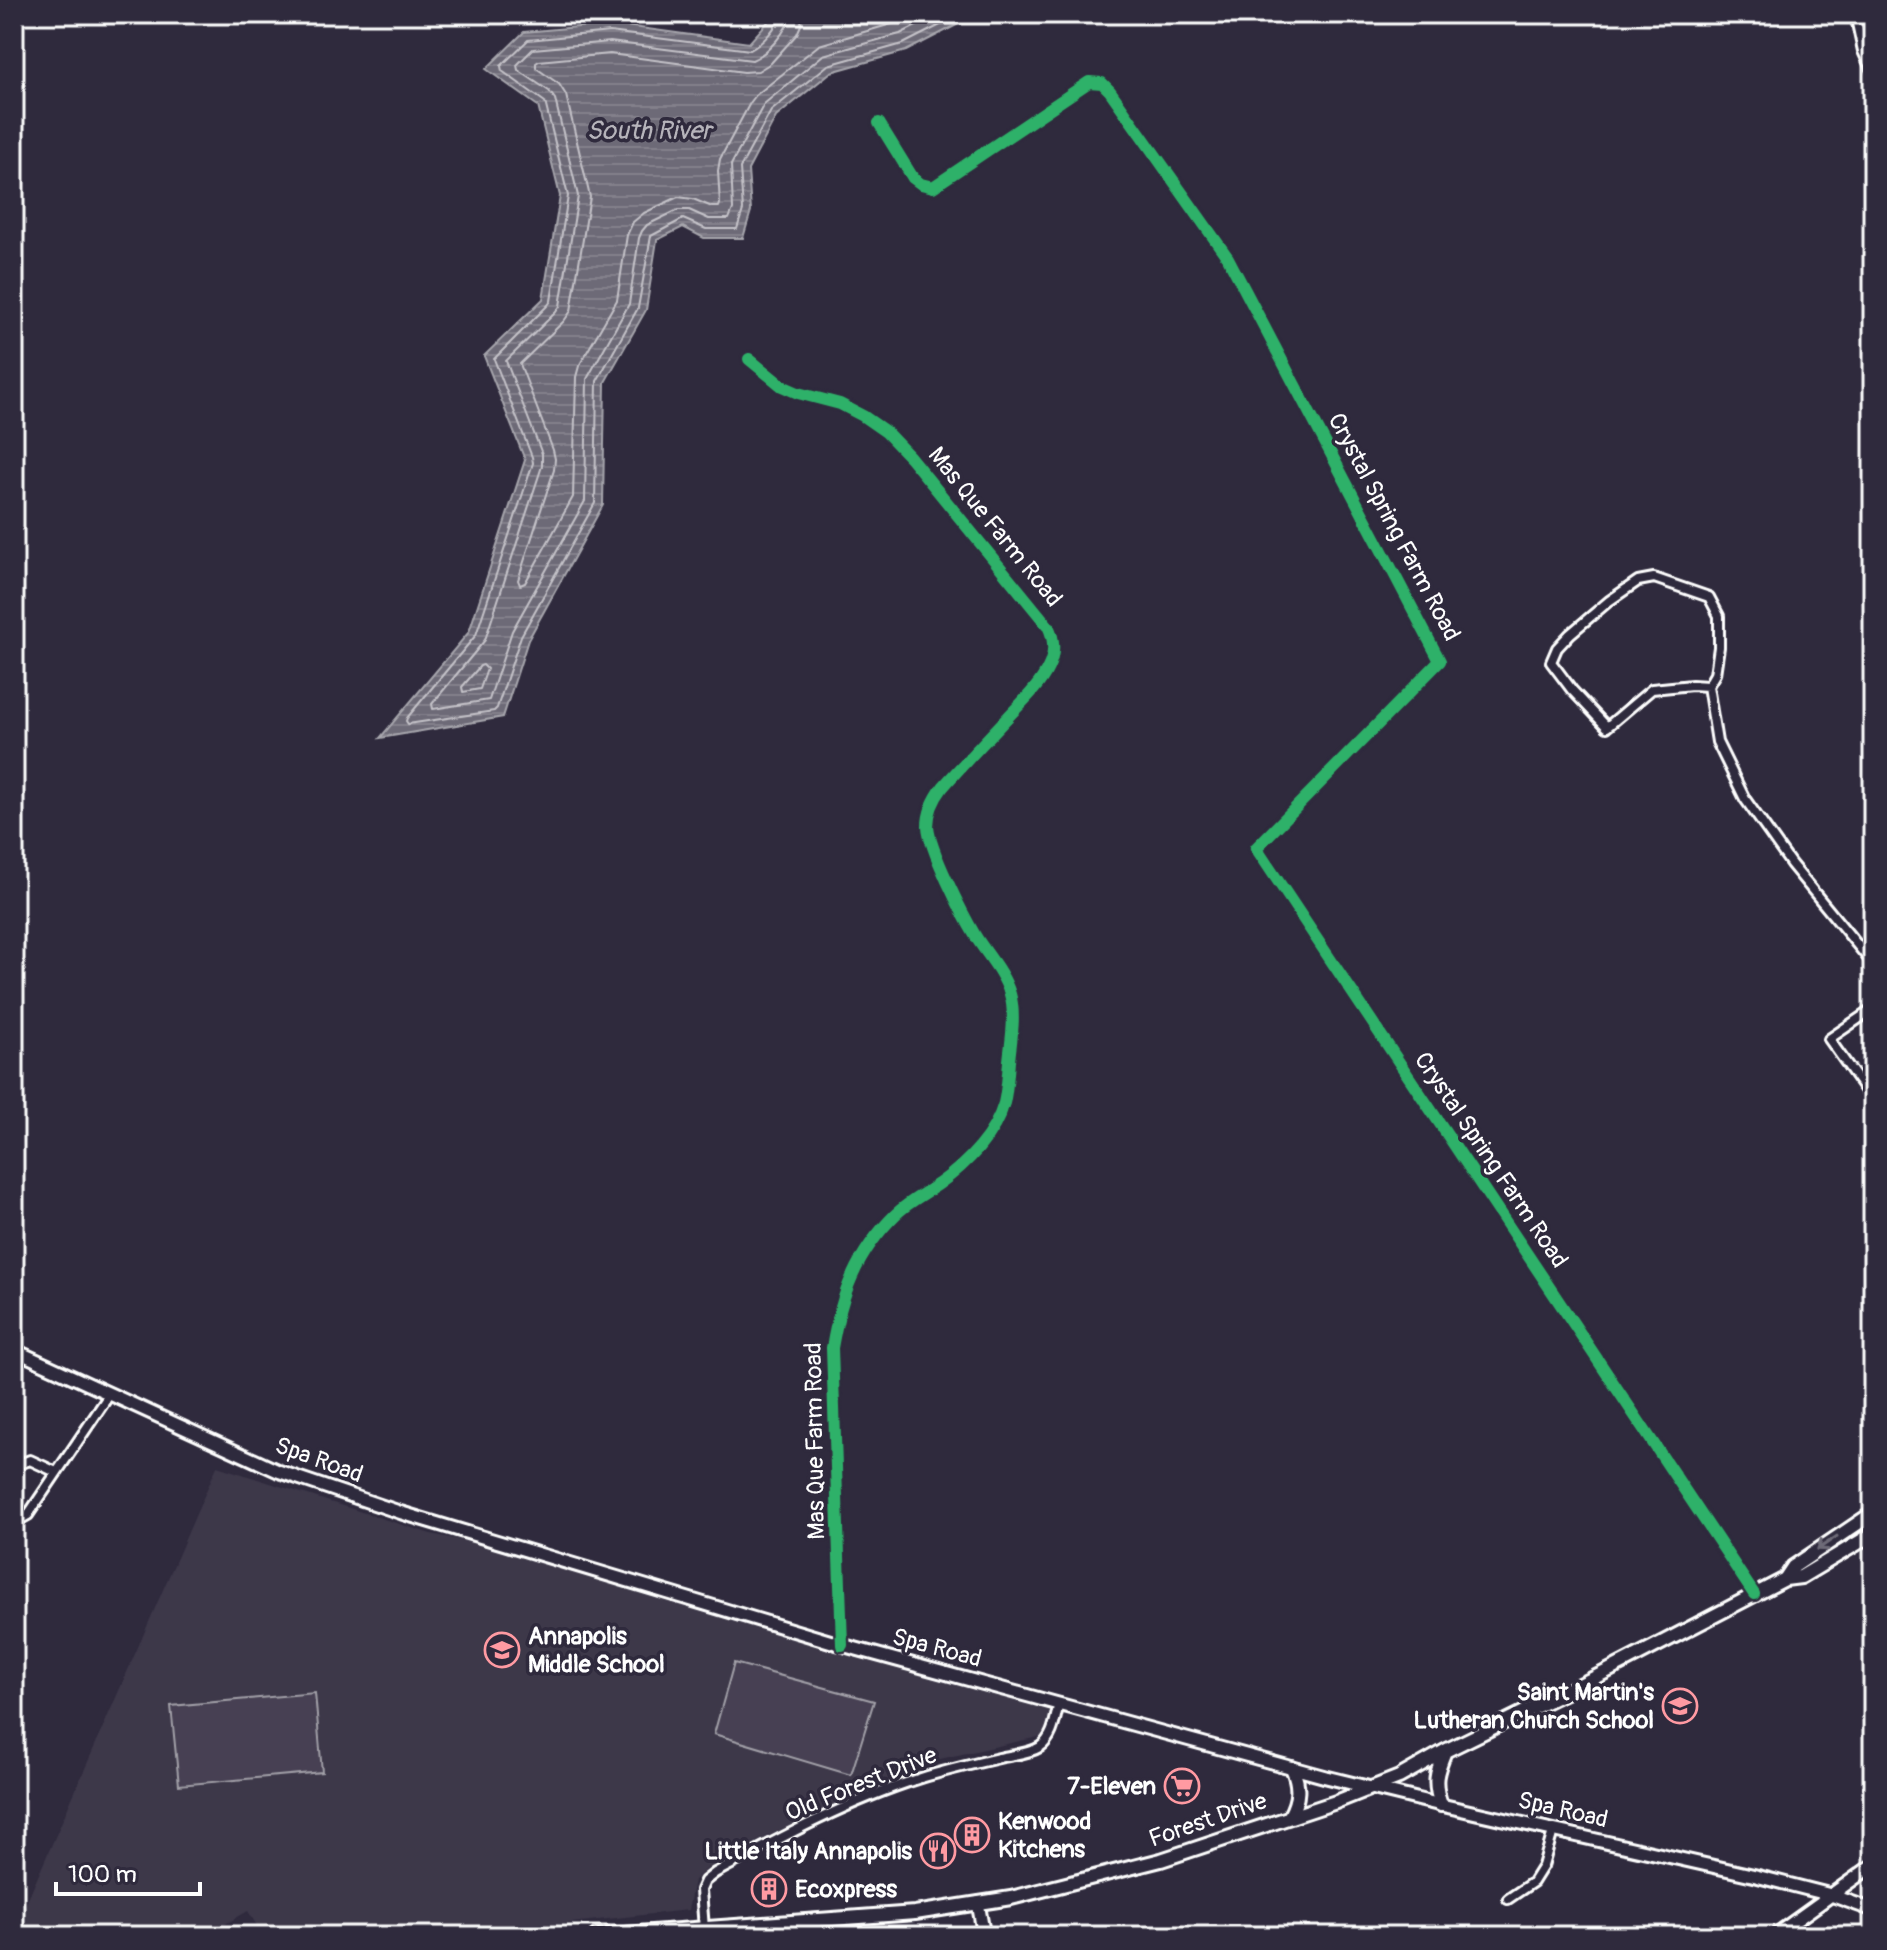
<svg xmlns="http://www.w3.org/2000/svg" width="1887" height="1950" font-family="Pangolin,sans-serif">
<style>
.built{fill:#3c3749}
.green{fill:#464152;stroke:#a2a0a8;stroke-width:2}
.water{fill:url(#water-rules);stroke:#a7a6ad;stroke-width:2}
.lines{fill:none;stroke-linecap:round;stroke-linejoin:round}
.shore{stroke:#c5c3c9;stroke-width:2}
.street-casing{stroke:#fff;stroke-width:14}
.secondary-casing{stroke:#fff;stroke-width:17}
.primary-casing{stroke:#fff;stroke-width:18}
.street{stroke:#2f2a3d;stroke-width:8}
.secondary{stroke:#2f2a3d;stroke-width:11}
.primary{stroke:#2f2a3d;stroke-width:12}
.cycleway-casing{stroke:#2f2a3d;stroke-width:17}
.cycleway{stroke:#2db169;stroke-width:12}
.oneway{stroke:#6d6a77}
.labels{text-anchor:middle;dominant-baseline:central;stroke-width:7;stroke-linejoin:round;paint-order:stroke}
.street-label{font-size:24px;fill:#fff;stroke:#2f2a3d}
.poi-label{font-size:24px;font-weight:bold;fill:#fff;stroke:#2f2a3d;text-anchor:start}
.water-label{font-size:26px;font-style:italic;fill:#b6b4bb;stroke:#2f2a3d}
</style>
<defs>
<pattern id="water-rules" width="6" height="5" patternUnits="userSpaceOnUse" patternTransform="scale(2)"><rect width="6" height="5" fill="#6d6a77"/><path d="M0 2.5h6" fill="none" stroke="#83808b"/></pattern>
</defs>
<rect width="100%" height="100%" fill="#2f2a3d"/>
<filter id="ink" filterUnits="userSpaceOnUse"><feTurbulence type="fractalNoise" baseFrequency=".0125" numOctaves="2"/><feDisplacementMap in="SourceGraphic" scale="16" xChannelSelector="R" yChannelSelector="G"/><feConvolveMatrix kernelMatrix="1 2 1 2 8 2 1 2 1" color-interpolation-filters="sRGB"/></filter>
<g filter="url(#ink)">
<path class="built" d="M 217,1466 L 431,1534 L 562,1560 L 1056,1708 L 1059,1721 L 1052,1734 L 918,1764 L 823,1812 L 789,1826 L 729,1855 L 709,1867 L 694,1880 L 688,1910 L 527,1928 L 483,1936 L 263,1936 L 248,1911 L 205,1936 L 14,1936 L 14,1931 Z"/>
<path class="green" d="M 734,1663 L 874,1701 L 851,1775 L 714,1734 Z
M 315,1693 L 322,1772 L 179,1785 L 171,1706 Z"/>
<path class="water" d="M 775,14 L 978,14 L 906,51 L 831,72 L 776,117 L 748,170 L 751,211 L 743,238 L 704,238 L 683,227 L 657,240 L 646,310 L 605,382 L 603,505 L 528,640 L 503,717 L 380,738 L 469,632 L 525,460 L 484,356 L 543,299 L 560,196 L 538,106 L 486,69 L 524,32 L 611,24 L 749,43 Z"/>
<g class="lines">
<path class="shore" d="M 780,14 C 778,27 762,44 750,50 L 610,32 L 528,40 L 501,66 L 502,71 L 545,102 L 568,196 L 551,301 L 548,305 L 494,359 L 532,457 L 533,463 L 476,635 L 407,718 L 406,721 L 408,724 L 494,711 L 497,708 L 521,636 L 595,503 L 597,381 L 638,308 L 651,236 L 683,219 L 706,229 L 737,229 L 743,210 L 740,168 L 771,111 L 828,65 L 903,44 L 962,14
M 790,14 C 789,30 767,54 752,60 L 610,42 L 533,49 L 517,65 L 518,70 L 549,91 L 555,99 L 578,196 L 560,306 L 556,312 L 506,361 L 542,454 L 542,466 L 485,640 L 432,704 L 433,709 L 489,700 L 512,631 L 585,501 L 587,379 L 629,304 L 639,238 L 642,231 L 647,225 L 678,210 L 689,210 L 709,219 L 729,219 L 733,209 L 731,165 L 764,104 L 823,55 L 900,34 L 940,14
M 802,14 L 801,25 L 797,34 L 771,63 L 758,71 L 744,72 L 610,54 L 539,61 L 536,63 L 536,68 L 559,84 L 566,95 L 590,197 L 571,311 L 564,321 L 520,364 L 553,450 L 555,459 L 554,470 L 518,580 L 520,585 L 525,583 L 573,497 L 576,377 L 579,366 L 617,300 L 627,235 L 633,222 L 644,213 L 678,197 L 693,199 L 712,207 L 719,207 L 720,204 L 718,171 L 720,159 L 750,103 L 756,95 L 819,45 L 895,23 L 913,14
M 483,665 L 487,669 L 480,689 L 463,692 L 462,687 L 480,666 Z"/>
<g class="street-casing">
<path id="street" d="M 1855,14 L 1863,51 L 1873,73
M 1869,14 L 1873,37
M 879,123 L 913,178 L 921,184 L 933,187 L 1089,82 L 1102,83 L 1110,91 L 1228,258 L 1440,661 L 1256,848 L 1754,1594
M 749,359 L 782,386 L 798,393 L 840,404 L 863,416 L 886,432 L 910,457 L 1048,626 C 1055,640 1055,654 1048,668 C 1039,687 1022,702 1008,717 C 986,740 964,763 943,787 C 934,799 928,811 928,826 C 929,849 963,915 976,937 C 988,956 1004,973 1010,994 C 1016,1015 1011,1040 1009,1061 C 1008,1075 1007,1090 1004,1103 C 995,1135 967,1164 940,1183 C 926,1193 908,1202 896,1214 C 856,1253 841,1295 832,1348 L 842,1645
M 1708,686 L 1692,685 L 1652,689 L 1607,727 L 1572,690 L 1551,662 L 1557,648 L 1570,634 L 1609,601 L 1638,581 L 1654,578 L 1709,597 L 1719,616 L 1719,647 L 1715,674 L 1708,686 L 1717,742 L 1745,799 L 1791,864 L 1873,964
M 1873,1009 L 1829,1039 L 1873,1101
M 14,1466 L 30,1460 L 56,1472
M 14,1523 L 28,1515 L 109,1395
M 1508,1899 L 1533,1882 L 1543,1866 L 1553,1831
M 704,1929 L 701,1890 L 705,1881 L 715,1873 C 780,1838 850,1800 921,1778 C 947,1770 973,1764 999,1758 C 1011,1755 1029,1754 1040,1747 C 1054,1737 1055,1718 1059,1703"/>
</g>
<g class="secondary-casing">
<path id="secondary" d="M 14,1350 L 278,1471 L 402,1513 L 842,1645 L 1326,1777 L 1441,1805 L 1756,1876 L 1831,1895 L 1873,1910
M 978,1903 L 984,1936
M 1774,1936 L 1873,1865"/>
</g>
<g class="primary-casing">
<path id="primary" d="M 1785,1579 L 1793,1567 L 1873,1513
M 1441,1805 C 1433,1782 1436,1773 1445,1751
M 1290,1816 C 1299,1799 1300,1785 1292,1768
M 596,1936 L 915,1913 L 1011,1898 L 1161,1860 L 1336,1802 L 1399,1777 L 1445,1751 L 1590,1680 L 1785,1579 L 1801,1577 L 1873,1534"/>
</g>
<use href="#street" class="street"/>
<use href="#secondary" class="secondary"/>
<use href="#primary" class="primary"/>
<g class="cycleway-casing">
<path id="cycleway" d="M 879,123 L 913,178 L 921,184 L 933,187 L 1089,82 L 1102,83 L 1110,91 L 1228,258 L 1440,661 L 1256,848 L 1754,1594
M 749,359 L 782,386 L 798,393 L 840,404 L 863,416 L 886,432 L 910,457 L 1048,626 C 1055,640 1055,654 1048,668 C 1039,687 1022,702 1008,717 C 986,740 964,763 943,787 C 934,799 928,811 928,826 C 929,849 963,915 976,937 C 988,956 1004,973 1010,994 C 1016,1015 1011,1040 1009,1061 C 1008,1075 1007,1090 1004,1103 C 995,1135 967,1164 940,1183 C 926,1193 908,1202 896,1214 C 856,1253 841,1295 832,1348 L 842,1645"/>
</g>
<use href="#cycleway" class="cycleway"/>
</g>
<defs><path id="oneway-shaft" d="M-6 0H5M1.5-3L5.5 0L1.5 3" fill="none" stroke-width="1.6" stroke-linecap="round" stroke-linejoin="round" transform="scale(2)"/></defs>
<use class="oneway" href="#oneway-shaft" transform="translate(1827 1543) rotate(146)"/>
</g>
<defs>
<g id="school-ring" transform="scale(1.8)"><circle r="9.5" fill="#2f2a3d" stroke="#ff9aa2" stroke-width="1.5"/><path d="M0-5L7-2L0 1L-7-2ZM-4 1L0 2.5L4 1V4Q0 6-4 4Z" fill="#ff9aa2"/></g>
<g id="supermarket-ring" transform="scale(1.8)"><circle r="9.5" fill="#2f2a3d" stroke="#ff9aa2" stroke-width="1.5"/><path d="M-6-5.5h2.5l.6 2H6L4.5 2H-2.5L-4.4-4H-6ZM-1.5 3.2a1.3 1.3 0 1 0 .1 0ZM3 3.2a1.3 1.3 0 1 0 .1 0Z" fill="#ff9aa2"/></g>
<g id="building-ring" transform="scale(1.8)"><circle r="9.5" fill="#2f2a3d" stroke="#ff9aa2" stroke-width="1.5"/><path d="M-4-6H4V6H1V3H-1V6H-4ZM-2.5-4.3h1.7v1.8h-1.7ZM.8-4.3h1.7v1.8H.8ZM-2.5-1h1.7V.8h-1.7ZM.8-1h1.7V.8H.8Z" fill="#ff9aa2"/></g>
<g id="restaurant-ring" transform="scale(1.8)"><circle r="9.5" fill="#2f2a3d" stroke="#ff9aa2" stroke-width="1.5"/><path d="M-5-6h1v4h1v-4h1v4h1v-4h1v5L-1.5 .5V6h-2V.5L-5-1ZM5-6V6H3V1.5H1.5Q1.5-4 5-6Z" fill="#ff9aa2"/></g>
</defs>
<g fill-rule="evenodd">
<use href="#school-ring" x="502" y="1650"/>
<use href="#school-ring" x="1680" y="1706"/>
<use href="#supermarket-ring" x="1182" y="1786"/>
<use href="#building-ring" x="972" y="1835"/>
<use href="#restaurant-ring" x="938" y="1851"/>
<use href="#building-ring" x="769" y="1889"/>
</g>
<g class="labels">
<g class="street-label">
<text transform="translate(995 527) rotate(51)">Mas Que Farm Road</text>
<text transform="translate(1394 527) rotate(62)">Crystal Spring Farm Road</text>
<text transform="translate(1491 1160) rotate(56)">Crystal Spring Farm Road</text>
<text transform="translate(815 1441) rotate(-91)">Mas Que Farm Road</text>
<text transform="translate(319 1460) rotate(20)">Spa Road</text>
<text transform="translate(937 1648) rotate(15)">Spa Road</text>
<text transform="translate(861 1784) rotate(-22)">Old Forest Drive</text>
<text transform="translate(1563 1810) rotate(13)">Spa Road</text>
<text transform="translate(1208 1820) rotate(-19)">Forest Drive</text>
</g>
<g class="poi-label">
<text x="528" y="1636">Annapolis<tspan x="528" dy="28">Middle School</tspan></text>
<text x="1654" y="1692" text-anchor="end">Saint Martin's<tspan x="1654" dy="28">Lutheran Church School</tspan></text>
<text x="1156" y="1786" text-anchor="end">7-Eleven</text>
<text x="998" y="1821">Kenwood<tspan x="998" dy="28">Kitchens</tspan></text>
<text x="912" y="1851" text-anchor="end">Little Italy Annapolis</text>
<text x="795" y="1889">Ecoxpress</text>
</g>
<g class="water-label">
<text x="649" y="131">South River</text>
</g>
</g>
<rect width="1887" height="1950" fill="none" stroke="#2f2a3d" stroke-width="48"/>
<rect x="24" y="24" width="1839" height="1902" fill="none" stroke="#fff" stroke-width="3" filter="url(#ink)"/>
<path d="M56 1882v12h144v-12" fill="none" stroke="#ffffff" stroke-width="4"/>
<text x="68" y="1882" font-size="24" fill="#ffffff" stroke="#2f2a3d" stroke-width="6" paint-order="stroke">100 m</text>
</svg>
